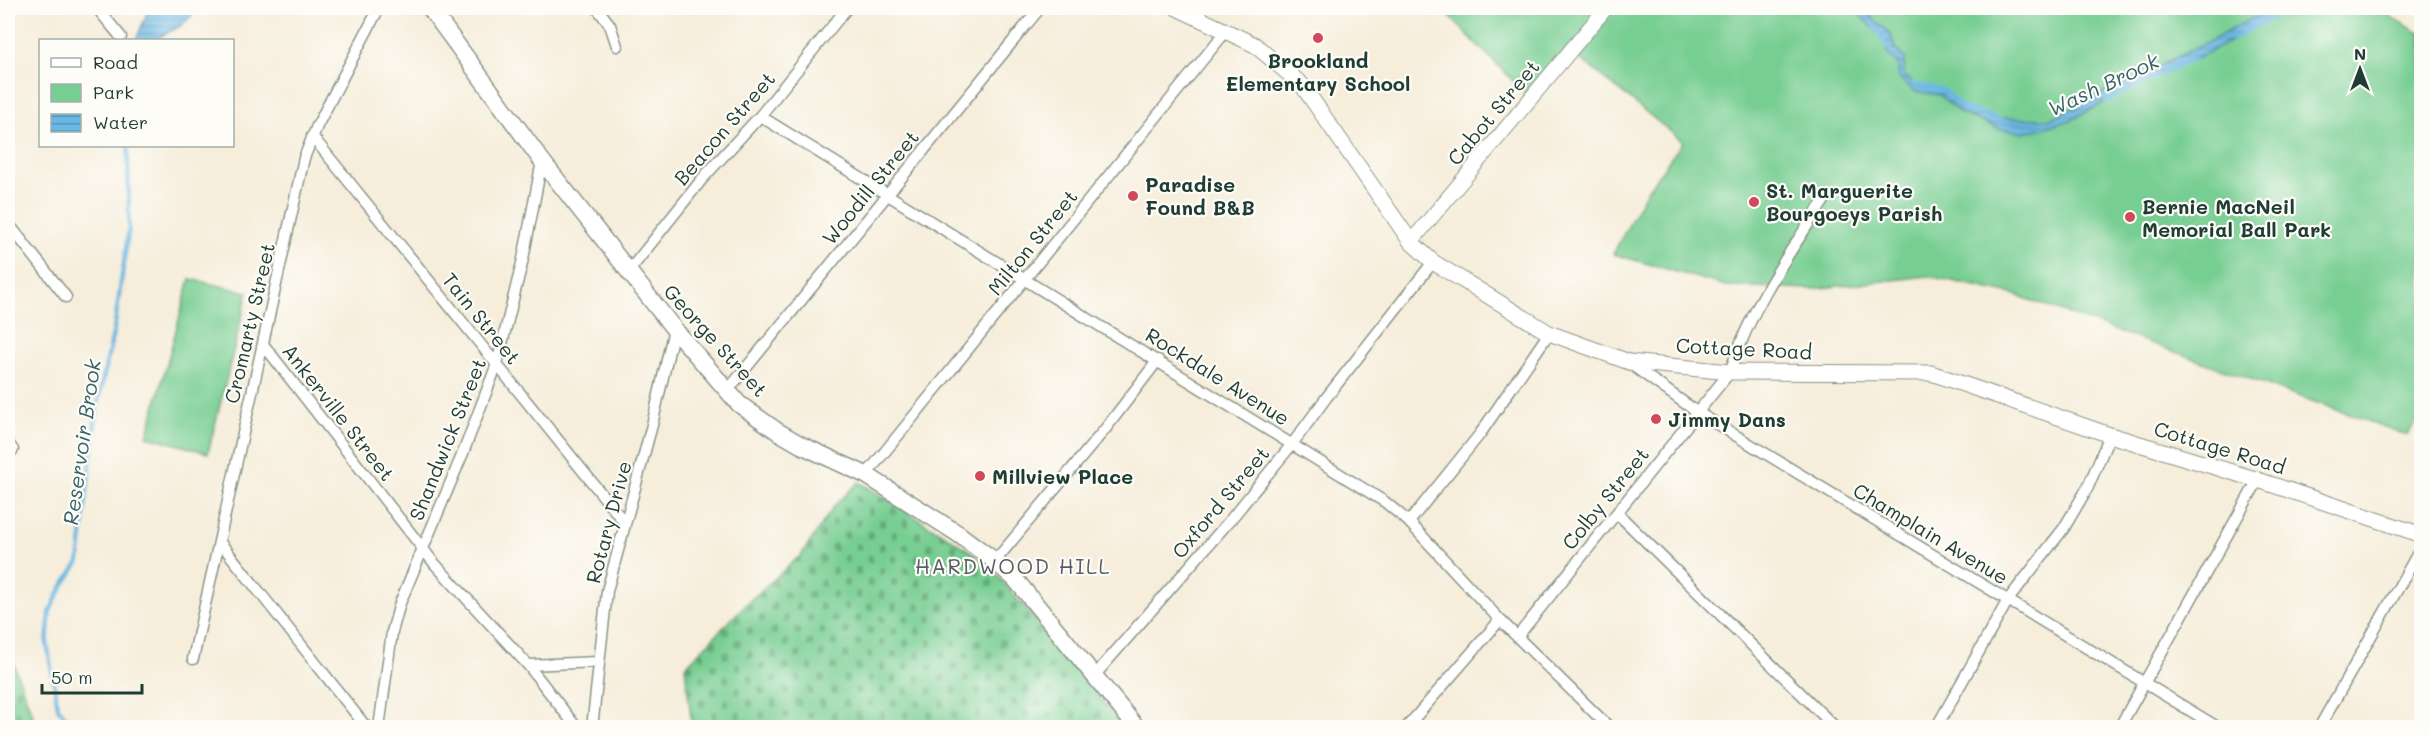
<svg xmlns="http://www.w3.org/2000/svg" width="2429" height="735" font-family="Mali,sans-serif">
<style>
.cemetery{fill:url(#cemetery-stones);stroke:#4b8663;stroke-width:1.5}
.park{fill:#77ce92;stroke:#4b8663;stroke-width:1.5}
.water{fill:url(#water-rules);stroke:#447a8c;stroke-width:1.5}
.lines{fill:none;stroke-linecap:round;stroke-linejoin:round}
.stream{stroke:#69b7e3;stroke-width:4}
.minor-casing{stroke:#8a9587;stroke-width:13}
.tertiary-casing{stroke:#8a9587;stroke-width:16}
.secondary-casing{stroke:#8a9587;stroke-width:17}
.primary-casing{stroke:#8a9587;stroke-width:19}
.minor{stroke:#fff;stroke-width:10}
.tertiary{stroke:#fff;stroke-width:14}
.secondary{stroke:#fff;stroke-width:15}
.primary{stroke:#fff;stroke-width:16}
.poi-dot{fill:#d1495b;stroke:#fdfcf7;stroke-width:2}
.labels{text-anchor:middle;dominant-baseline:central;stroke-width:4.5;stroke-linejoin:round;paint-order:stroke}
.poi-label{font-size:20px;font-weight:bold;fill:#1f3d34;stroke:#fdfcf7;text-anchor:start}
.street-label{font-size:20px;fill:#1f3d34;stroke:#fdfcf7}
.water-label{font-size:21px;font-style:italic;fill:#356269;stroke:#fdfcf7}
.neighbourhood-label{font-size:21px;letter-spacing:1.5px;fill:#585c67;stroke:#fdfcf7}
</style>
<defs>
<pattern id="cemetery-stones" width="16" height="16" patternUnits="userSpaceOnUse" patternTransform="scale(1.5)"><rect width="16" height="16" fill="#77ce92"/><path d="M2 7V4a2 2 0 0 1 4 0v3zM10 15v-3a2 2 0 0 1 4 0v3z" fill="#61a878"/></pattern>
<pattern id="water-rules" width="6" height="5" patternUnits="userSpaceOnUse" patternTransform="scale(1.5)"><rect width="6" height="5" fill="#69b7e3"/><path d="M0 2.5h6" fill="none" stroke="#5696b9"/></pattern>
</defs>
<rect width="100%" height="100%" fill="#fdfcf7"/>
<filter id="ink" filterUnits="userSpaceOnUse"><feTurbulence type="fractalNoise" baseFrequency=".0167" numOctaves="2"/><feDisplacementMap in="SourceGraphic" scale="12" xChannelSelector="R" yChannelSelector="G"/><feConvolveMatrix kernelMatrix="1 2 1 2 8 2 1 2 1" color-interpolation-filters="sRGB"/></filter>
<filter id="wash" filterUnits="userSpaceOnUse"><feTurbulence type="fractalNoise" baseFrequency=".008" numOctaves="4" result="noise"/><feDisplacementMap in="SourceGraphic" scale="24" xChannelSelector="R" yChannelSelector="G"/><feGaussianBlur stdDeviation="1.35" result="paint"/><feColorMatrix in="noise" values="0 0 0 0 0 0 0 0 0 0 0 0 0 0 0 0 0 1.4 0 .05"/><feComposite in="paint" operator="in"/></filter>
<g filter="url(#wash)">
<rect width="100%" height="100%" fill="#f6edda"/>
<path class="cemetery" d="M 859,482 L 966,548 L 991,568 L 1080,673 L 1122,727 L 692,727 L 685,667 L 745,605 L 802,554 L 835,505 Z
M 8,649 L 37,727 L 8,727 Z"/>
<path class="park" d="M 1448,8 L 2376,8 L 2421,34 L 2421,415 L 2407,435 L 2013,294 L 1928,276 L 1813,289 L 1726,286 L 1613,254 L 1648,189 L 1683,142 L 1568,49 L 1526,94 L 1448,15 Z
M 190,279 L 248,292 L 208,453 L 147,436 Z"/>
<path class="water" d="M 149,8 L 199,8 L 181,26 L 163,35 L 157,40 L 136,40 Z
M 1842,8 L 1862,8 L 1891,35 L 1895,49 L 1905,58 L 1904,75 L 1917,87 L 1942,89 L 1962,107 L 1991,118 L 2050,119 L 2216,38 L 2270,8 L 2290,8 L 2212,51 L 2157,75 L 2071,120 L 2044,128 L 2023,132 L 2000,129 L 1960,113 L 1940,95 L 1914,91 L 1899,78 L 1898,64 L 1887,54 C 1886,29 1867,29 1857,10 L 1847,13 Z"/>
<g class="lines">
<path class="stream" d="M 1839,8 L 1847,13 L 1858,8
M 1874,26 L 1888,48
M 2233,39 L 2290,8
M 1912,84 L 1942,89 L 1962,107 L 2000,119
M 2106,101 L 2194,59
M 76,728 L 58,708 L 47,643 L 50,611 L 62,587 L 79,562 L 97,407 L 115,324 L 129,227 L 128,146"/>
</g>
</g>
<g filter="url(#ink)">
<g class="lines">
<g class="minor-casing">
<path id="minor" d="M 97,8 L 121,37
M 597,8 L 610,25 L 617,46
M 760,116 L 1385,502 L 1409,522 L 1500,620 L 1610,728
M 312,136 L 625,523
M 8,223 L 66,297
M 629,271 L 703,178 L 760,116 L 847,8
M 263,344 L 434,563 L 528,665 L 577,728
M 1629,363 L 1697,412 L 2219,728
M 728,390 L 1040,8
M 8,443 L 13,450
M 866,475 L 1226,31
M 1617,513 L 1836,728
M 1409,522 L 1480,434 L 1549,333
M 219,541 L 367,728
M 995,561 L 1106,428 L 1158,360
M 1517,637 L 1730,372 C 1752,304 1788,255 1827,196
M 193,659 L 304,158 L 317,126 L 379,8
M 528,665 L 598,662
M 1095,675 L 1231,519 L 1293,443 L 1326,398 L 1433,262
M 379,728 L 392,632 L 400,603 L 463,453 L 497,364 L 523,259 L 542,161
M 592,728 L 607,591 L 652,425 L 674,329
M 1406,728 L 1500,620
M 1936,728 L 2008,600 L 2064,528 L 2088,487 L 2110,435
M 2119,728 L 2258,480
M 2319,728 L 2422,546"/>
</g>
<g class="tertiary-casing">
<path id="tertiary" d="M 1411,242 L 1606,8"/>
</g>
<g class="secondary-casing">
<path id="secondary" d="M 1177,8 L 1255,45 L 1302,85 L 1411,242 L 1433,262 L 1549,333 L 1629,362 L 1730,372 L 1931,373 L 2110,435 L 2258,480 L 2422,535"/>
</g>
<g class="primary-casing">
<path id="primary" d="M 430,8 L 542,161 L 674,329 L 739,404 L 777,431 L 801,445 L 866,475 L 957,533 L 995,561 L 1015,579 L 1137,728"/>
</g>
<use href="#minor" class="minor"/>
<use href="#tertiary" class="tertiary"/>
<use href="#secondary" class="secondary"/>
<use href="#primary" class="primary"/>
</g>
</g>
<g class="poi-dot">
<circle cx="1318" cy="38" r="6"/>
<circle cx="1133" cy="196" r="6"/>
<circle cx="1754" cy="202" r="6"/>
<circle cx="2130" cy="217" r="6"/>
<circle cx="1656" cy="419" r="6"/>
<circle cx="980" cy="476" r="6"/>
</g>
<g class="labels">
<g class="poi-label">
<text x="1318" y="60" text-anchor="middle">Brookland<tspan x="1318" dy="23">Elementary School</tspan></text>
<text x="1145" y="184">Paradise<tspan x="1145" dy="23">Found B&amp;B</tspan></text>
<text x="1766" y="190">St. Marguerite<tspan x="1766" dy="23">Bourgoeys Parish</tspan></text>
<text x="2142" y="206">Bernie MacNeil<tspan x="2142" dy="23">Memorial Ball Park</tspan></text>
<text x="1668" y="419">Jimmy Dans</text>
<text x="992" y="476">Millview Place</text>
</g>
<g class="street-label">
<text transform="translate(1493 112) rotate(-50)">Cabot Street</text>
<text transform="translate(724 128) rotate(-49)">Beacon Street</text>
<text transform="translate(870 187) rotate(-51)">Woodill Street</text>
<text transform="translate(1032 242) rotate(-51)">Milton Street</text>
<text transform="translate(482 318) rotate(51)">Tain Street</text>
<text transform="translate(249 323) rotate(-77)">Cromarty Street</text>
<text transform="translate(716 340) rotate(48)">George Street</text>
<text transform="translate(1744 348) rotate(3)">Cottage Road</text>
<text transform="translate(1218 376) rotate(32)">Rockdale Avenue</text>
<text transform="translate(339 412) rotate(52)">Ankerville Street</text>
<text transform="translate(447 439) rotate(-68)">Shandwick Street</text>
<text transform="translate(2220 447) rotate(17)">Cottage Road</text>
<text transform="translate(1605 498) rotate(-51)">Colby Street</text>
<text transform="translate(1220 502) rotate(-50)">Oxford Street</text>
<text transform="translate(608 522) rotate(-75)">Rotary Drive</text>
<text transform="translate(1931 533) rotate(31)">Champlain Avenue</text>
</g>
<g class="water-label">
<text transform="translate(2103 84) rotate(-25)">Wash Brook</text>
<text transform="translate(81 442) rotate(-82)">Reservoir Brook</text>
</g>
<g class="neighbourhood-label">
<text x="1013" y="565">HARDWOOD HILL</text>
</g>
</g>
<rect width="2429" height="735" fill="none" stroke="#fdfcf7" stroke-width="30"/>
<rect x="39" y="39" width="195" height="108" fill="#fdfcf7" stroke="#a4b0a9" stroke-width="1.5"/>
<rect x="51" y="58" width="30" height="9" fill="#ffffff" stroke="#a4b0a9" stroke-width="1.5"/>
<text x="93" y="69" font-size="18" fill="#1f3d34">Road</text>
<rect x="51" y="84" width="30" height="18" fill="#77ce92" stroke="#a4b0a9" stroke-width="1.5"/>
<text x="93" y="99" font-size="18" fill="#1f3d34">Park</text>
<rect x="51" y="114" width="30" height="18" fill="url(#water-rules)" stroke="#a4b0a9" stroke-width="1.5"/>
<text x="93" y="129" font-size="18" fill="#1f3d34">Water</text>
<g transform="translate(2360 69)" stroke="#fdfcf7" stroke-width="4.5" paint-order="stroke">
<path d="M0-4.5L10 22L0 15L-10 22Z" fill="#1f3d34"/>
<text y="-9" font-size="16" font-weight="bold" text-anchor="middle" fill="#1f3d34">N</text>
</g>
<path d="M42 684v9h100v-9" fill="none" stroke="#1f3d34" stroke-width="3"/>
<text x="51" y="684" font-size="18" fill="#1f3d34" stroke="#fdfcf7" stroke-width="4.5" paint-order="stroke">50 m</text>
</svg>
